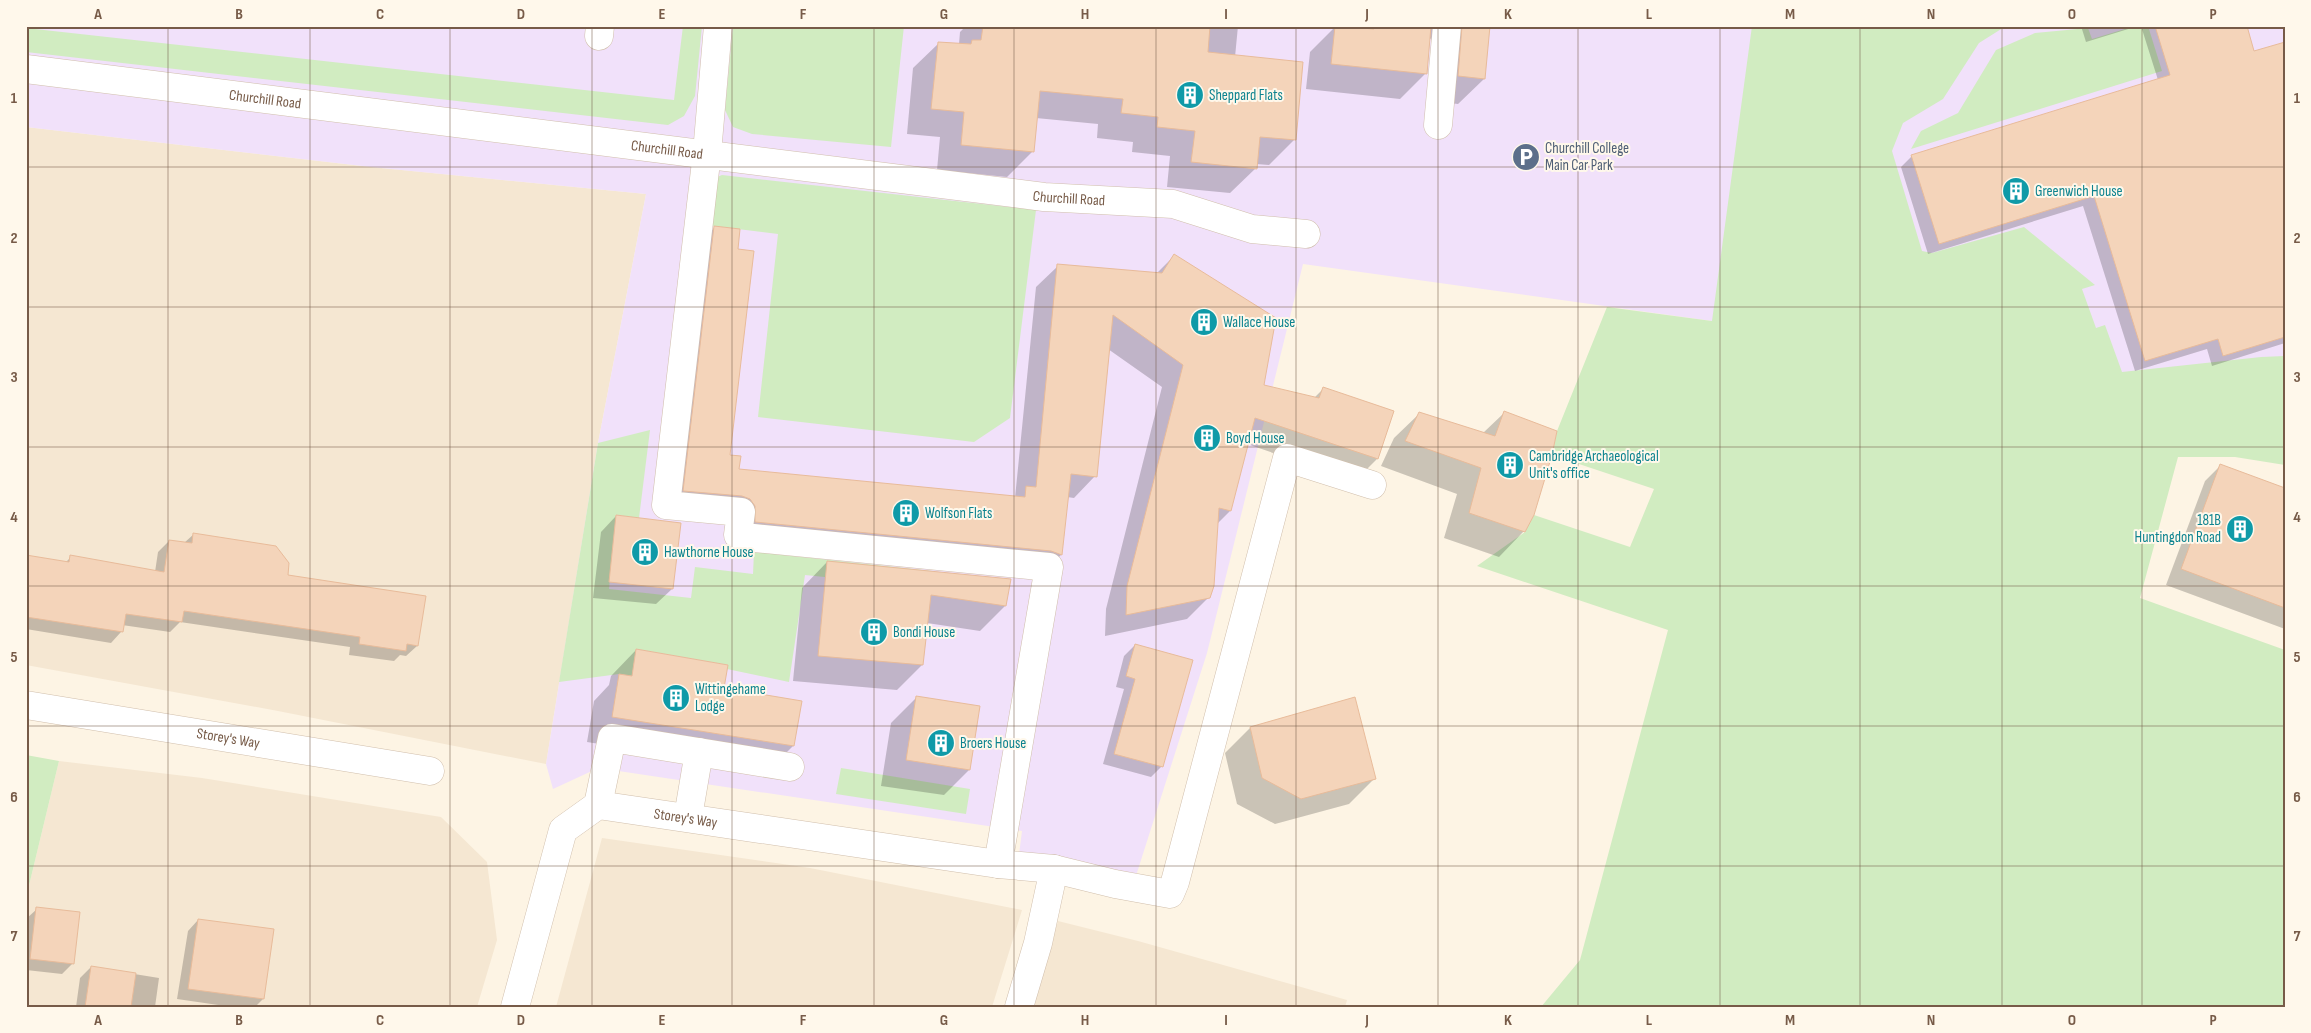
<svg xmlns="http://www.w3.org/2000/svg" width="2311" height="1033" font-family="'Sofia Sans Condensed',sans-serif">
<style>
.residential{fill:#f5e7d2}
.education{fill:#f1e1fa}
.green{fill:#d1ecc1}
.shadow{fill:#0003}
.building{fill:#f4d4ba;stroke:#e8bb9a}
.lines{fill:none;stroke-linecap:round;stroke-linejoin:round}
.minor-casing{stroke:#d1bfac;stroke-width:29}
.minor{stroke:#fff;stroke-width:28}
.grid{fill:none;stroke:#775b48;stroke-width:1;stroke-opacity:0.55}
.labels{text-anchor:middle;dominant-baseline:central;stroke-width:4;stroke-linejoin:round;paint-order:stroke}
.culture-label{font-size:15px;fill:#0d838f;stroke:#fff8eb;text-anchor:start}
.street-label{font-size:15px;fill:#775b48;stroke:#fff8eb}
.service-label{font-size:15px;fill:#4e5e75;stroke:#fff8eb;text-anchor:start}
.neatline{fill:none;stroke:#775b48;stroke-width:2}
.grid-label{font-size:16px;text-anchor:middle;font-weight:bold;fill:#775b48}
</style>
<rect width="100%" height="100%" fill="#fdf4e4"/>
<path class="residential" d="M 26,127 L 371,167 L 646,194 L 598,443 L 546,764 L 278,711 L 26,665 Z
M 59,761 L 202,778 L 441,817 L 487,862 L 497,940 L 477,1007 L 26,1007 L 26,898 Z
M 602,838 L 810,868 L 1022,910 L 992,1007 L 556,1007 Z
M 1058,921 L 1138,941 L 1347,1000 L 1345,1007 L 1032,1007 Z"/>
<path class="education" d="M 26,26 L 2285,26 L 2285,414 L 1712,321 L 1303,264 L 1207,653 L 1134,882 L 1017,870 L 1022,831 L 605,769 L 594,770 L 553,789 L 546,764 L 598,443 L 646,194 L 371,167 L 26,127 Z"/>
<path class="green" d="M 683,26 L 702,26 L 695,96 L 684,116 L 668,125 L 26,52 L 26,28 L 674,100 Z
M 733,26 L 904,26 L 891,147 L 752,134 L 733,127 L 725,110 Z
M 1752,26 L 2006,26 L 1979,43 L 1943,99 L 1903,123 L 1892,151 L 1922,251 L 1932,253 L 2024,227 L 2095,285 L 2082,289 L 2096,328 L 2105,325 L 2122,372 L 2261,357 L 2285,356 L 2285,465 L 2235,457 L 2178,457 L 2140,598 L 2285,650 L 2285,1007 L 1541,1007 L 1580,960 L 1668,630 L 1477,566 L 1525,532 L 1534,515 L 1630,547 L 1654,489 L 1552,455 L 1557,431 L 1607,307 L 1712,321 Z
M 2135,26 L 2148,26 L 2162,71 L 1911,149 L 1921,131 L 1958,113 L 1996,50 L 2035,33 L 2088,28 L 2092,39 Z
M 722,175 L 1036,210 L 1010,418 L 974,442 L 758,417 L 778,234 L 697,224 L 700,184 Z
M 650,430 L 639,518 L 616,515 L 609,589 L 691,598 L 695,567 L 753,574 L 754,552 L 933,571 L 931,588 L 805,575 L 789,682 L 727,669 L 728,665 L 636,649 L 632,676 L 619,674 L 559,682 L 598,443 Z
M 26,755 L 59,761 L 26,898 Z
M 841,768 L 970,789 L 966,814 L 836,794 Z"/>
<path class="shadow" d="M 966,26 L 1238,26 L 1235,57 L 1302,63 L 1294,140 L 1269,165 L 1256,164 L 1256,168 L 1230,193 L 1167,187 L 1170,156 L 1132,152 L 1133,142 L 1097,138 L 1098,124 L 1036,118 L 1033,151 L 1007,177 L 937,170 L 940,137 L 907,134 L 913,68 L 939,43 L 959,44 L 960,32 Z
M 1352,26 L 1489,26 L 1484,79 L 1458,104 L 1433,101 L 1436,45 L 1429,37 L 1426,73 L 1400,99 L 1306,89 L 1310,52 L 1335,27 L 1352,29 Z
M 2081,26 L 2138,26 L 2086,42 Z
M 2141,26 L 2245,26 L 2253,53 L 2285,43 L 2285,343 L 2212,366 L 2207,349 L 2135,371 L 2083,206 L 1928,254 L 1901,167 L 1912,156 L 2158,80 Z
M 715,227 L 729,456 L 738,470 L 1015,498 L 1036,287 L 1058,266 L 1156,274 L 1174,256 L 1262,386 L 1314,398 L 1323,389 L 1393,411 L 1377,459 L 1355,481 L 1247,444 L 1230,511 L 1217,524 L 1209,597 L 1187,619 L 1105,636 L 1106,609 L 1162,387 L 1108,349 L 1095,476 L 1074,498 L 1067,497 L 1061,555 L 1039,577 L 662,512 L 693,249 Z
M 1420,413 L 1483,433 L 1504,413 L 1524,531 L 1499,557 L 1444,538 L 1457,494 L 1381,466 L 1394,438 Z
M 2220,466 L 2285,489 L 2285,629 L 2166,585 L 2205,481 Z
M 616,516 L 672,589 L 656,604 L 593,598 L 601,532 Z
M 194,534 L 286,576 L 417,646 L 406,656 L 400,655 L 394,661 L 349,655 L 350,647 L 180,622 L 170,632 L 122,625 L 121,632 L 111,643 L 26,629 L 26,556 L 65,563 L 71,557 L 155,572 L 158,552 L 169,541 L 184,543 Z
M 827,562 L 1009,580 L 1005,606 L 980,631 L 927,623 L 922,665 L 897,690 L 793,681 L 802,588 Z
M 1135,645 L 1162,766 L 1151,777 L 1103,764 L 1124,689 L 1116,687 L 1124,656 Z
M 636,650 L 723,689 L 801,702 L 793,746 L 768,771 L 587,742 L 594,701 L 609,685 L 611,676 Z
M 916,698 L 979,707 L 969,770 L 944,795 L 881,786 L 891,723 Z
M 1354,698 L 1374,779 L 1349,804 L 1275,824 L 1237,804 L 1225,753 L 1250,728 Z
M 37,909 L 73,963 L 62,974 L 26,970 L 26,919 Z
M 198,920 L 263,999 L 255,1007 L 232,1007 L 177,999 L 188,931 Z
M 91,967 L 159,978 L 155,1007 L 76,1007 L 80,978 Z"/>
<path class="building" d="M 983,26 L 1210,26 L 1208,52 L 1303,62 L 1296,140 L 1260,137 L 1257,169 L 1191,162 L 1195,131 L 1157,127 L 1158,117 L 1121,113 L 1123,99 L 1040,91 L 1034,152 L 961,145 L 964,112 L 931,109 L 938,42 L 971,44 L 972,40 L 981,40 Z
M 1335,26 L 1374,29 L 1374,26 L 1431,26 L 1427,74 L 1331,64 Z
M 1462,26 L 1490,26 L 1485,79 L 1458,76 Z
M 2155,26 L 2247,26 L 2254,51 L 2285,42 L 2285,337 L 2223,356 L 2218,339 L 2145,361 L 2094,196 L 1939,244 L 1911,155 L 2170,75 Z
M 714,226 L 740,229 L 738,249 L 754,251 L 730,455 L 741,456 L 739,469 L 1025,497 L 1026,486 L 1036,487 L 1057,264 L 1162,273 L 1174,254 L 1276,318 L 1264,385 L 1319,398 L 1323,387 L 1394,411 L 1378,459 L 1255,418 L 1231,511 L 1219,508 L 1214,586 L 1210,598 L 1126,615 L 1127,586 L 1183,365 L 1113,315 L 1097,477 L 1071,474 L 1062,555 L 1051,551 L 755,522 L 755,506 L 750,499 L 742,496 L 683,491 Z
M 1504,411 L 1557,431 L 1552,455 L 1534,515 L 1525,532 L 1469,513 L 1481,468 L 1405,441 L 1419,412 L 1495,436 Z
M 2220,464 L 2285,488 L 2285,608 L 2181,569 Z
M 616,515 L 681,523 L 673,589 L 609,582 Z
M 193,533 L 276,546 L 289,563 L 288,575 L 426,596 L 418,646 L 407,644 L 406,651 L 359,644 L 360,637 L 184,611 L 182,622 L 126,614 L 123,632 L 26,617 L 26,555 L 69,562 L 70,555 L 164,572 L 169,540 L 192,543 Z
M 827,561 L 1011,579 L 1006,606 L 931,595 L 923,665 L 818,656 Z
M 1135,644 L 1193,660 L 1163,767 L 1114,754 L 1135,679 L 1126,676 Z
M 636,649 L 728,665 L 724,688 L 802,701 L 794,746 L 612,717 L 619,674 L 632,676 Z
M 916,696 L 980,706 L 970,770 L 906,760 Z
M 1355,697 L 1376,779 L 1301,799 L 1262,778 L 1250,727 Z
M 36,907 L 80,912 L 74,964 L 30,959 Z
M 198,919 L 274,929 L 264,999 L 188,989 Z
M 91,966 L 136,973 L 131,1007 L 85,1007 Z"/>
<g class="lines">
<g class="minor-casing">
<g id="minor">
<path d="M 718,26 L 707,153 L 666,505 L 741,512 L 738,535 L 744,537 L 1049,567 L 998,864"/>
<path d="M 599,36 L 600,26"/>
<path id="s1" d="M 26,69 L 1044,197 L 1173,204 L 1252,229 L 1306,234"/>
<path d="M 1438,125 L 1447,26"/>
<path id="s2" d="M 26,705 L 430,771"/>
<path d="M 598,805 L 612,738 L 790,767"/>
<path d="M 688,817 L 699,752"/>
<path id="s3" d="M 515,1007 L 563,830 L 598,805 L 998,864 L 1054,869 L 1115,884 L 1170,894 L 1175,882 L 1287,458 L 1372,485"/>
<path d="M 1019,1007 L 1038,943 L 1054,869"/>
</g>
</g>
<use href="#minor" class="minor"/>
</g>
<path class="grid" d="M 168,26 L 168,1007M 310,26 L 310,1007M 450,26 L 450,1007M 592,26 L 592,1007M 732,26 L 732,1007M 874,26 L 874,1007M 1014,26 L 1014,1007M 1156,26 L 1156,1007M 1296,26 L 1296,1007M 1438,26 L 1438,1007M 1578,26 L 1578,1007M 1720,26 L 1720,1007M 1860,26 L 1860,1007M 2002,26 L 2002,1007M 2142,26 L 2142,1007M 26,167 L 2285,167M 26,307 L 2285,307M 26,447 L 2285,447M 26,586 L 2285,586M 26,726 L 2285,726M 26,866 L 2285,866"/>
<defs>
<g id="building-disc" transform="scale(1.4375)"><circle r="9.5" fill="#0f9aa8" stroke="#fff8eb"/><path d="M-4-6H4V6H1V3H-1V6H-4ZM-2.5-4.3h1.7v1.8h-1.7ZM.8-4.3h1.7v1.8H.8ZM-2.5-1h1.7V.8h-1.7ZM.8-1h1.7V.8H.8Z" fill="#fff"/></g>
<g id="parking-disc" transform="scale(1.4375)"><circle r="9.5" fill="#5c6f8a" stroke="#fff8eb"/><path d="M-3.5-5.5H1a3.5 3.5 0 0 1 0 7H-1V5.5H-3.5ZM-1-3.4V-.6H.8a1.4 1.4 0 0 0 0-2.8Z" fill="#fff"/></g>
</defs>
<g fill-rule="evenodd">
<use href="#building-disc" x="1190" y="95"/>
<use href="#parking-disc" x="1526" y="157"/>
<use href="#building-disc" x="2016" y="191"/>
<use href="#building-disc" x="1204" y="322"/>
<use href="#building-disc" x="1207" y="438"/>
<use href="#building-disc" x="1510" y="465"/>
<use href="#building-disc" x="906" y="513"/>
<use href="#building-disc" x="2240" y="529"/>
<use href="#building-disc" x="645" y="552"/>
<use href="#building-disc" x="874" y="632"/>
<use href="#building-disc" x="676" y="698"/>
<use href="#building-disc" x="941" y="743"/>
</g>
<g class="labels">
<g class="culture-label">
<text x="1209" y="95">Sheppard Flats</text>
<text x="2035" y="191">Greenwich House</text>
<text x="1223" y="322">Wallace House</text>
<text x="1226" y="438">Boyd House</text>
<text x="1529" y="456">Cambridge Archaeological<tspan x="1529" dy="17">Unit's office</tspan></text>
<text x="925" y="513">Wolfson Flats</text>
<text x="2221" y="520" text-anchor="end">181B<tspan x="2221" dy="17">Huntingdon Road</tspan></text>
<text x="664" y="552">Hawthorne House</text>
<text x="893" y="632">Bondi House</text>
<text x="695" y="689">Wittingehame<tspan x="695" dy="17">Lodge</tspan></text>
<text x="960" y="743">Broers House</text>
</g>
<g class="street-label">
<text stroke="none"><textPath href="#s1" startOffset="241">Churchill Road</textPath></text>
<text stroke="none"><textPath href="#s1" startOffset="646">Churchill Road</textPath></text>
<text stroke="none"><textPath href="#s1" startOffset="1051">Churchill Road</textPath></text>
<text stroke="none"><textPath href="#s2" startOffset="205">Storey's Way</textPath></text>
<text stroke="none"><textPath href="#s3" startOffset="315">Storey's Way</textPath></text>
</g>
<g class="service-label">
<text x="1545" y="148">Churchill College<tspan x="1545" dy="17">Main Car Park</tspan></text>
</g>
</g>
<rect width="2311" height="1033" fill="none" stroke="#fff8eb" stroke-width="55"/>
<rect x="28" y="28" width="2256" height="978" class="neatline"/>
<g class="grid-label">
<text x="98" y="19">A</text>
<text x="239" y="19">B</text>
<text x="380" y="19">C</text>
<text x="521" y="19">D</text>
<text x="662" y="19">E</text>
<text x="803" y="19">F</text>
<text x="944" y="19">G</text>
<text x="1085" y="19">H</text>
<text x="1226" y="19">I</text>
<text x="1367" y="19">J</text>
<text x="1508" y="19">K</text>
<text x="1649" y="19">L</text>
<text x="1790" y="19">M</text>
<text x="1931" y="19">N</text>
<text x="2072" y="19">O</text>
<text x="2213" y="19">P</text>
<text x="14" y="103">1</text>
<text x="2297" y="103">1</text>
<text x="14" y="243">2</text>
<text x="2297" y="243">2</text>
<text x="14" y="382">3</text>
<text x="2297" y="382">3</text>
<text x="14" y="522">4</text>
<text x="2297" y="522">4</text>
<text x="14" y="662">5</text>
<text x="2297" y="662">5</text>
<text x="14" y="802">6</text>
<text x="2297" y="802">6</text>
<text x="14" y="941">7</text>
<text x="2297" y="941">7</text>
<text x="98" y="1025">A</text>
<text x="239" y="1025">B</text>
<text x="380" y="1025">C</text>
<text x="521" y="1025">D</text>
<text x="662" y="1025">E</text>
<text x="803" y="1025">F</text>
<text x="944" y="1025">G</text>
<text x="1085" y="1025">H</text>
<text x="1226" y="1025">I</text>
<text x="1367" y="1025">J</text>
<text x="1508" y="1025">K</text>
<text x="1649" y="1025">L</text>
<text x="1790" y="1025">M</text>
<text x="1931" y="1025">N</text>
<text x="2072" y="1025">O</text>
<text x="2213" y="1025">P</text>
</g>
</svg>
